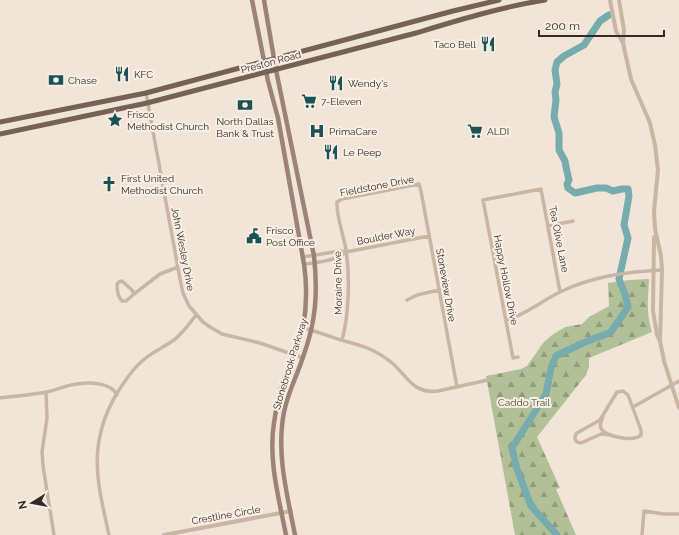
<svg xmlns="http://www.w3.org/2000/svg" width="679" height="535" font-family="Raleway,sans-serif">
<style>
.forest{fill:url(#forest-firs)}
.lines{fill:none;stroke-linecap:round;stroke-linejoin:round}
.river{stroke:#76acae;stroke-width:7}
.minor{stroke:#c9b5a4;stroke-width:3.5}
.tertiary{stroke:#c9b5a4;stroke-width:4}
.secondary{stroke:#9d8375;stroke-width:4.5}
.primary{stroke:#766156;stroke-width:5}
.labels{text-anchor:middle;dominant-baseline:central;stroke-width:4;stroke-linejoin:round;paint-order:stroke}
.poi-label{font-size:10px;fill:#342a26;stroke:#f9efe4;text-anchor:start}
.street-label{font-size:10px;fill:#342a26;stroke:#f9efe4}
.park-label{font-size:10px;fill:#435329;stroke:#f9efe4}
</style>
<defs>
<pattern id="forest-firs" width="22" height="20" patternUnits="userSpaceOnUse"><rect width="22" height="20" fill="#b2c098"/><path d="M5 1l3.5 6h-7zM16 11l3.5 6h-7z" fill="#929c7c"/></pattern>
</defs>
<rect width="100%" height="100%" fill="#f1e5d8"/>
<path class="forest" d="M 649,279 C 648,298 646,314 652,332 L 589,358 L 589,367 L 586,375 L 537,437 L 560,488 L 556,489 L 576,535 L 515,535 L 486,376 L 521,369 L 527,366 L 543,343 L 552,335 L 565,327 L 582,324 L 589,317 L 609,306 L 608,283 L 629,280 Z"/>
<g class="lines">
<path class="river" d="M 557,535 L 531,506 L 517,469 L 512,448 L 546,394 L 551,368 L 556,356 L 583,343 L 611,332 L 628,307 L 625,294 L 619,279 L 628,238 L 624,225 L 629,196 L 628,189 L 622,189 L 613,191 L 606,188 L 597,188 L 575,193 L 568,188 L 567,184 L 569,180 L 566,167 L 565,161 L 559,150 L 559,133 L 554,117 L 556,100 L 555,92 L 557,84 L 555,70 L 557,62 L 564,56 L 584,45 L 600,21 L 609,15"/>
<path class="minor" d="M 146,93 L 180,279 L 183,293 L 189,306 L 203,322 L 210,327 L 222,334 L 260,343 L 303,358
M 548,226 L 573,221
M 303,257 L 340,251 L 346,252 L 429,236
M 304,264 C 318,263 335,261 346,252
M 122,281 L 132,290 L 134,294 L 126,301 L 122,301 C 118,297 117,290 117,284 L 119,282 Z
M 134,294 L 160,274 L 178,267
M 407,300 L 417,295 L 439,290
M 506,320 C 526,315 541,301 560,292 C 593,276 626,272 662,270
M 303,328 C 316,331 328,336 341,340 C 362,346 373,348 391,362 C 408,376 412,394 438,391 L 488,380
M 342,340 C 349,316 350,275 346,250 C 344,237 336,215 337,202 L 342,199 L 419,184 L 421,191 L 457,387
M 518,357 L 513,358 L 483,200 L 541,189 L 560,292
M 46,392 L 47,418 L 42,452 L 43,466 L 54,535
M 0,398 C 16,396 31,395 47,392 C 57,390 66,385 77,384 C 88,382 111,382 117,395
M 633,407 L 679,381
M 603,416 C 602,420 599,424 601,428 C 604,437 634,442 641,435 L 641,430 L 628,395 L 623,391 L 617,392 L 600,420 L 577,433 C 573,437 575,443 581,443 L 601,434 L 611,435
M 109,535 C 97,481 87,444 117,393 C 124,383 130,372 139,364 C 149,353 163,348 174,340 C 183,333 190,323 196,315
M 642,535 L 644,511 L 664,514 L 679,514"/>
<path class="tertiary" d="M 610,0 L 616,31 L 623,43
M 619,0 L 624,30 L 623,43 L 631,79 L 650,123 L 655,145 L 658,170 L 654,211 L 655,229 L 661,256 L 662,270 L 660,341 L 664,361 L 679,408
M 654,237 L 653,311 L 657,335 L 660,341
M 164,535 L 291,511"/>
<path class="secondary" d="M 252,0 L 268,81 L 278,118 L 304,264 C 307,285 307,306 303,327 C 299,346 289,363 283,382 C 279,395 276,409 274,423 C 268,460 279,499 286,535
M 264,0 L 276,70 L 314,256 C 318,293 316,322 303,357 C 297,376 288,392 284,412 C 276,453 287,494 295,535"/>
<path class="primary" d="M 0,122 L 146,93 L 453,11 L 499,0
M 0,134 L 147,103 L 416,33 C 459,20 501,7 545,0"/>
</g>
<defs>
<g id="restaurant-bare" transform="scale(1.2)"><path d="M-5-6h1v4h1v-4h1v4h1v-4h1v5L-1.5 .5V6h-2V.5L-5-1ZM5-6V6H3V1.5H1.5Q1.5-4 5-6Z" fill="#1b5256" stroke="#f9efe4" stroke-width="2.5" paint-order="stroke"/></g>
<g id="bank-bare" transform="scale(1.2)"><path d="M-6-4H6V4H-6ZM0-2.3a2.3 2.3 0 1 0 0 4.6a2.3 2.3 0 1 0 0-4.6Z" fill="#1b5256" stroke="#f9efe4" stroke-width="2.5" paint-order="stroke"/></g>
<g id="supermarket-bare" transform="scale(1.2)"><path d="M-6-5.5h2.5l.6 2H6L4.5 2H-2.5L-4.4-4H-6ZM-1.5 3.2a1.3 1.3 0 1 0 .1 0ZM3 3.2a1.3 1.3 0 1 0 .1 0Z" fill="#1b5256" stroke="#f9efe4" stroke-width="2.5" paint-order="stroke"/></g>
<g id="sight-bare" transform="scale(1.2)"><path d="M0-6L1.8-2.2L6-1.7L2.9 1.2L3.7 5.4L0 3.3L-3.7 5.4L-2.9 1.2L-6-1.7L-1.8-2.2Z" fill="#1b5256" stroke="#f9efe4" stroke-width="2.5" paint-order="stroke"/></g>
<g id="hospital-bare" transform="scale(1.2)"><path d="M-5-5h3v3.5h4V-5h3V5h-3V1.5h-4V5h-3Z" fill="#1b5256" stroke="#f9efe4" stroke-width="2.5" paint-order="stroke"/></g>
<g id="church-bare" transform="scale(1.2)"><path d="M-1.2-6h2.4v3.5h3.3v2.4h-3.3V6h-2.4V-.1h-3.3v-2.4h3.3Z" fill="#1b5256" stroke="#f9efe4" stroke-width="2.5" paint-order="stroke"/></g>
<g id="civic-bare" transform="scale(1.2)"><path d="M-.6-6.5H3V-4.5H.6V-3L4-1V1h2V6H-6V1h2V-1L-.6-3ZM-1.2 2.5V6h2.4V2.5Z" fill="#1b5256" stroke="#f9efe4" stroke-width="2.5" paint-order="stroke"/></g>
</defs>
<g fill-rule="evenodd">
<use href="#restaurant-bare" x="488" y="44"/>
<use href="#restaurant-bare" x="122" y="74"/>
<use href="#bank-bare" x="56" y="80"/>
<use href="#restaurant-bare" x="336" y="83"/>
<use href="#supermarket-bare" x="309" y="101"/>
<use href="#bank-bare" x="245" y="105"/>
<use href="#sight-bare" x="115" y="120"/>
<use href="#hospital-bare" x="317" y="131"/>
<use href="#supermarket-bare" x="475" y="131"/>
<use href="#restaurant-bare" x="331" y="152"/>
<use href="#church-bare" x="109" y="184"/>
<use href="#civic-bare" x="254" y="236"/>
</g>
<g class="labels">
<g class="poi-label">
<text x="476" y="44" text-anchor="end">Taco Bell</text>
<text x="134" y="74">KFC</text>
<text x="68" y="80">Chase</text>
<text x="348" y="83">Wendy's</text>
<text x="321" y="101">7-Eleven</text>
<text x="127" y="114">Frisco<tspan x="127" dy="12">Methodist Church</tspan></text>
<text x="245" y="121" text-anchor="middle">North Dallas<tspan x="245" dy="12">Bank &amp; Trust</tspan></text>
<text x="329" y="131">PrimaCare</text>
<text x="487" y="131">ALDI</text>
<text x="343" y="152">Le Peep</text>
<text x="121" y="178">First United<tspan x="121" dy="12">Methodist Church</tspan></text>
<text x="266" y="230">Frisco<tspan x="266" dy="12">Post Office</tspan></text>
</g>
<g class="street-label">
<text transform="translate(271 62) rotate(-15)">Preston Road</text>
<text transform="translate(377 186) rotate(-11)">Fieldstone Drive</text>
<text transform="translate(386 236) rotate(-11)">Boulder Way</text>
<text transform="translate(559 239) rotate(79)">Tea Olive Lane</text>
<text transform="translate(183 249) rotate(79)">John Wesley Drive</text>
<text transform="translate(506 280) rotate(79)">Happy Hollow Drive</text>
<text transform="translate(338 283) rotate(-91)">Moraine Drive</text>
<text transform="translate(446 285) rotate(80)">Stoneview Drive</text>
<text transform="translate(290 364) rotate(-73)">Stonebrook Parkway</text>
<text transform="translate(226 515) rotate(-10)">Crestline Circle</text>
</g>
<g class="park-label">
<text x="524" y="402">Caddo Trail</text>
</g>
</g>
<g transform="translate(32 503) rotate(259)" stroke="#f9efe4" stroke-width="3" paint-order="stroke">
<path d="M0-3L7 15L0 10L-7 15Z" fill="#342a26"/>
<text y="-6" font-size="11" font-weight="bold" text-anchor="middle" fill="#342a26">N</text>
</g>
<path d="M539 30v6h125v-6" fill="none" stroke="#342a26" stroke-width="2"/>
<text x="545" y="30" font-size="12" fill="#342a26" stroke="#f9efe4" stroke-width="3" paint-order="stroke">200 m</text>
</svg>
